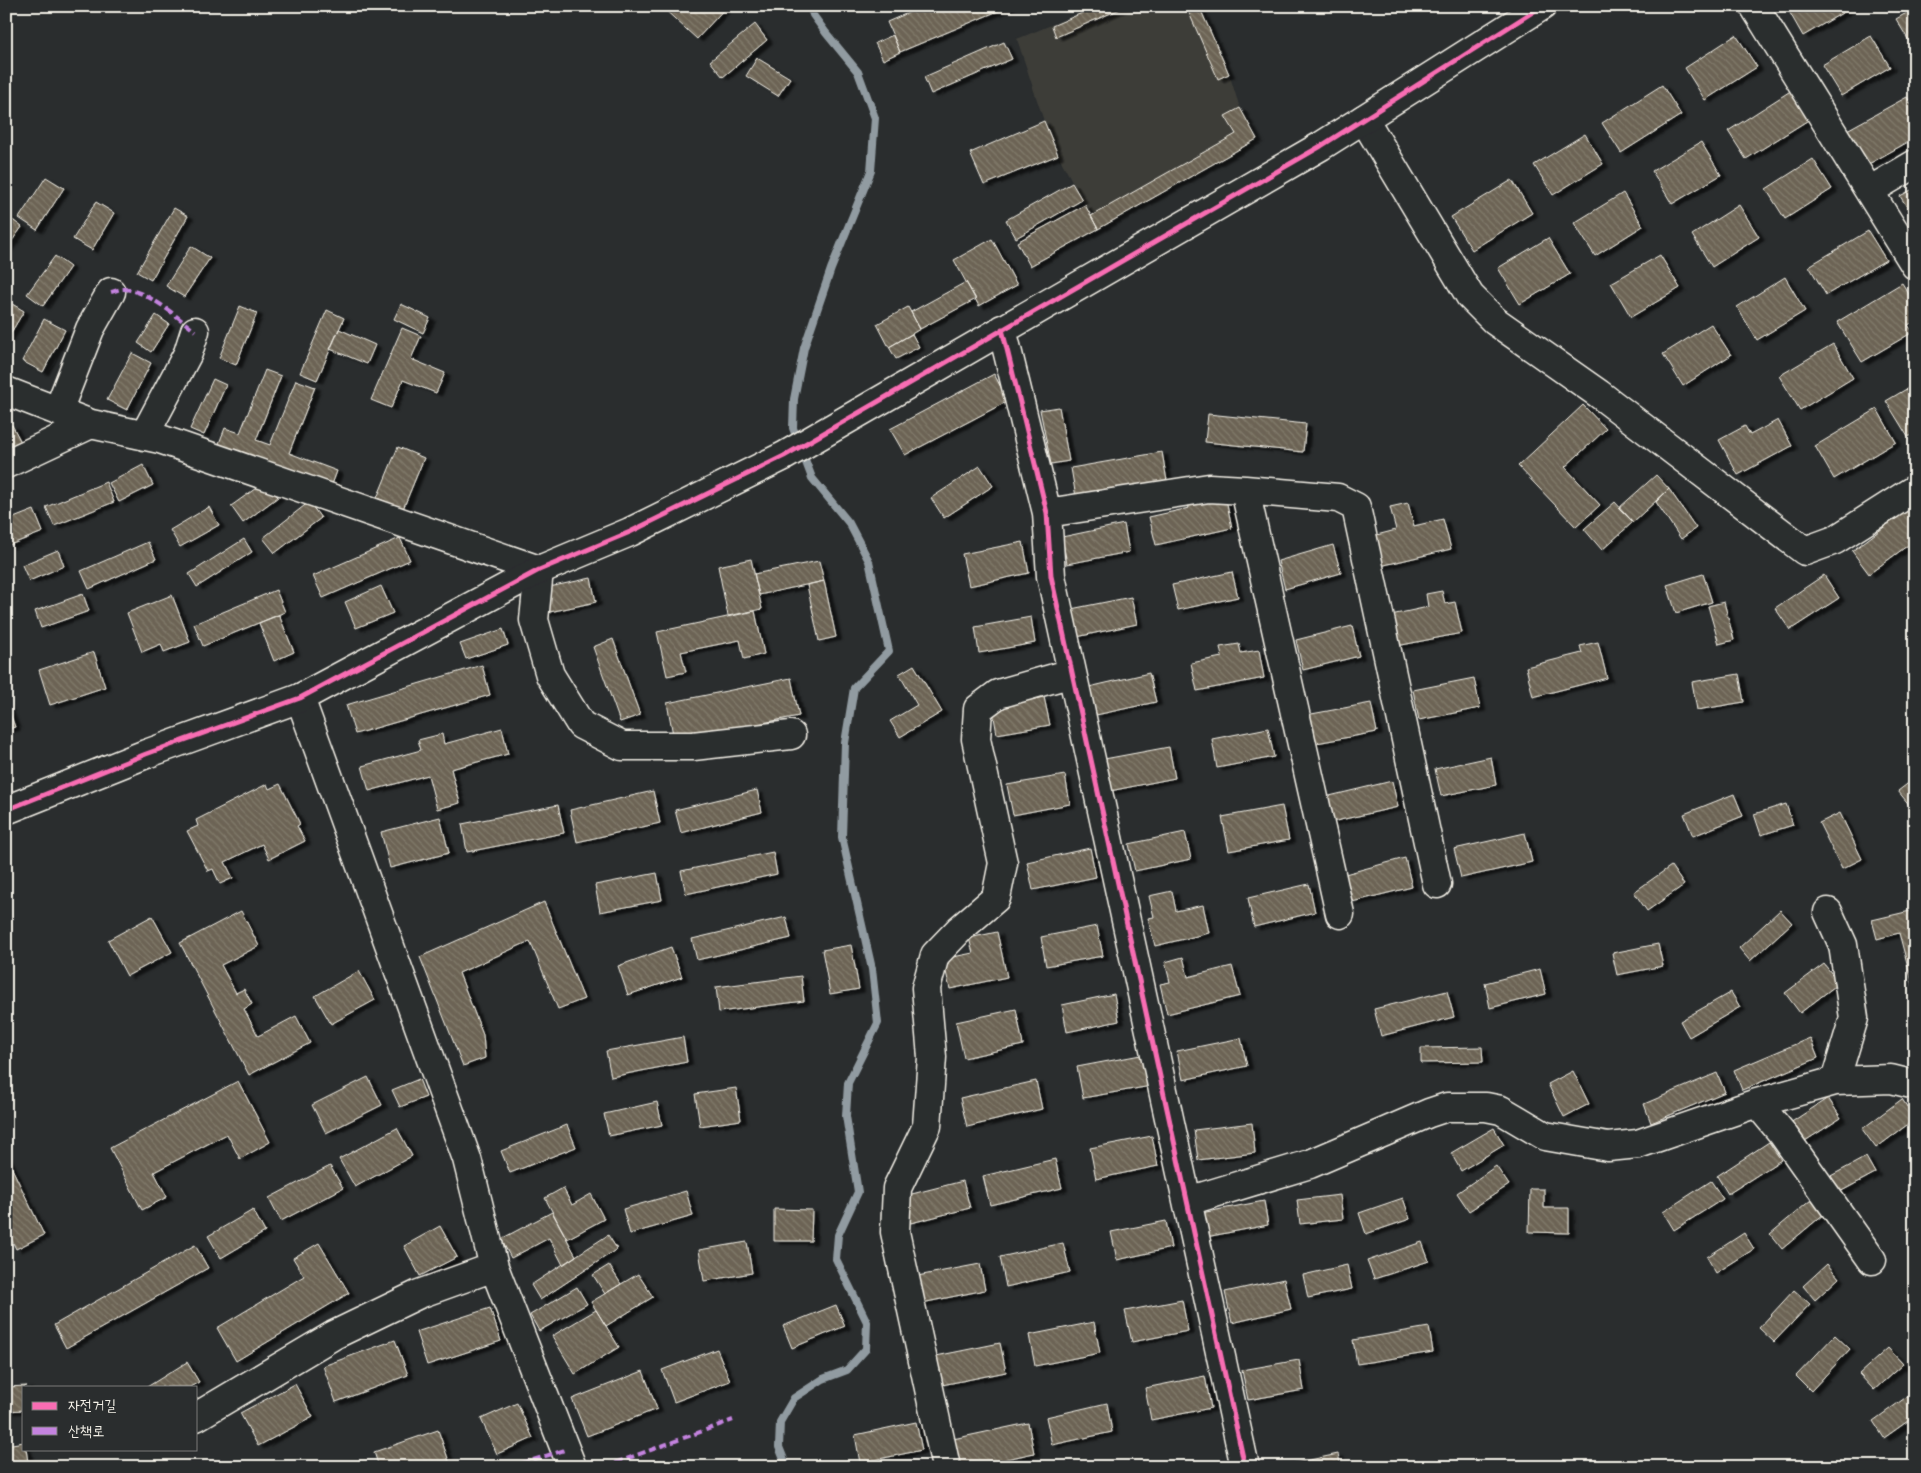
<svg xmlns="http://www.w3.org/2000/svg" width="1921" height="1473" font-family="'Balsamiq Sans','Poor Story',sans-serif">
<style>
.built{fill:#3e3e39}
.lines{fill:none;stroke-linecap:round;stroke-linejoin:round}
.stream{stroke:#919ba1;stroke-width:8}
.building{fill:url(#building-back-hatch);stroke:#f4f1e8;filter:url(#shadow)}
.minor-casing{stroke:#f4f1e8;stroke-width:31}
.tertiary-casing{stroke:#f4f1e8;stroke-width:31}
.minor{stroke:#2a2d2e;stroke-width:28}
.tertiary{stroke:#2a2d2e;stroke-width:28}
.quiet{stroke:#c483df;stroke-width:4;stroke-dasharray:8 4;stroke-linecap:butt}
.cycleway-casing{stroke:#2a2d2e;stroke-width:8}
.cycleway{stroke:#f96db3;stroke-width:5}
</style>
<defs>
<pattern id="building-back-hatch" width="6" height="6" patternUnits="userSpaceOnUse" patternTransform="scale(1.25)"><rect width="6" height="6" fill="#6c6454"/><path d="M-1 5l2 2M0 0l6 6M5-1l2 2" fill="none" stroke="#827b6d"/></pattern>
<filter id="shadow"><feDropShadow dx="5.5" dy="3" stdDeviation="1" flood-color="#0009"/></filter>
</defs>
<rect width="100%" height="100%" fill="#2a2d2e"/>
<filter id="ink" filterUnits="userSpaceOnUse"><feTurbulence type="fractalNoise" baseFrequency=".02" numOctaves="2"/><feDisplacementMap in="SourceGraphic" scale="10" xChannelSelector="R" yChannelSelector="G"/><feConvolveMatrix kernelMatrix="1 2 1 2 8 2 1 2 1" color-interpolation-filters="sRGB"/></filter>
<g filter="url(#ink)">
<path class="built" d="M 1098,6 L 1199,6 L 1229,74 L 1240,108 L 1257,139 L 1098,229 L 1058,155 L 1044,121 L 1017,39 Z"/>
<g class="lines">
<path class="stream" d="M 787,1467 L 779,1447 L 780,1422 L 794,1398 L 823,1379 L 847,1370 L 866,1349 L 867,1322 L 836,1259 L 838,1235 L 858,1192 L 846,1116 L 848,1083 L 878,1023 L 872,969 L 842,837 L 845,743 L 854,688 L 889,651 L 869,561 L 849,523 L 812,478 L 793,428 L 794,399 L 804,348 L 831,269 L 871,171 L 875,118 L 858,72 L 826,33 L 813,15 L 810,6"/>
</g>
<path class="building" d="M 665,6 L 690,6 L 695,11 L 699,6 L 727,6 L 697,39 L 663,8 Z
M 924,6 L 1010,6 L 900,52 L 887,22 Z
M 1098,6 L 1127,6 L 1056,37 L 1052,26 Z
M 1186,6 L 1199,6 L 1229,74 L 1218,79 Z
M 1786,6 L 1854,6 L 1803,36 Z
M 1915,8 L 1915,51 L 1896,19 Z
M 755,24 L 767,40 L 723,77 L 710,61 Z
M 893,35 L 900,52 L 883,60 L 875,43 Z
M 1736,35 L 1757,67 L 1705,100 L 1685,68 Z
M 1871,36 L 1890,67 L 1841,96 L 1822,65 Z
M 1004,42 L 1012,59 L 931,94 L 924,77 Z
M 757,58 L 790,78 L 778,96 L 746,76 Z
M 1662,85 L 1681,115 L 1621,153 L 1602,123 Z
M 1792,90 L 1810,119 L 1746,159 L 1728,131 Z
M 1907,97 L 1915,110 L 1915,138 L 1867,165 L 1847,130 Z
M 1240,108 L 1257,139 L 1098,229 L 1091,216 L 1236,134 L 1225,116 Z
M 1044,121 L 1058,155 L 984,185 L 970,153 Z
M 1585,134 L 1603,164 L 1553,195 L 1534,165 Z
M 1701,142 L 1721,175 L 1672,204 L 1652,171 Z
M 1813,159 L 1832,189 L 1785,219 L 1766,189 Z
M 46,177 L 64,188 L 37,230 L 19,218 Z
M 1512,180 L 1532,213 L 1472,250 L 1451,217 Z
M 1072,183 L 1082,200 L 1016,238 L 1006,220 Z
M 1915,188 L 1915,220 L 1900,196 Z
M 1623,193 L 1643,226 L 1595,256 L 1574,223 Z
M 96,202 L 114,213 L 92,250 L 73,239 Z
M 1085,205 L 1098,229 L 1030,266 L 1017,242 Z
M 1739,205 L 1759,237 L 1712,267 L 1692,235 Z
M 174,208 L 188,216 L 151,280 L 137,272 Z
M 6,215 L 22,227 L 6,249 Z
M 1868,231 L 1886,260 L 1826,295 L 1809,266 Z
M 1548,238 L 1570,274 L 1520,304 L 1498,268 Z
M 992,239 L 1017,285 L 979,306 L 954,260 Z
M 191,246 L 210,258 L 184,297 L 166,286 Z
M 1660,255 L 1680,288 L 1631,317 L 1611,283 Z
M 55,256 L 70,267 L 43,306 L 27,294 Z
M 1785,277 L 1805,311 L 1757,340 L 1737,307 Z
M 966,282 L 976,299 L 920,329 L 911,312 Z
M 1902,283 L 1915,304 L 1915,321 L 1908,325 L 1913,332 L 1862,362 L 1837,322 Z
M 7,301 L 24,311 L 6,341 L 6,302 Z
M 401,304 L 430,318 L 423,333 L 394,319 Z
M 240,306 L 257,313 L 236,365 L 219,358 Z
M 908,307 L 920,329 L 889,347 L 877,324 Z
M 327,310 L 344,318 L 317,380 L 300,373 Z
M 156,315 L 169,324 L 151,352 L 138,343 Z
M 44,319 L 65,330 L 43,372 L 22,361 Z
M 1711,324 L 1731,355 L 1683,386 L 1663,354 Z
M 402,328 L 421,336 L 411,359 L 445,373 L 436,393 L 403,380 L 391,408 L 371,400 Z
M 339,329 L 375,345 L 367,364 L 330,349 Z
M 912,334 L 919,347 L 896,359 L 889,347 Z
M 1833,344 L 1853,378 L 1800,410 L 1779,376 Z
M 132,353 L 151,363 L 127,410 L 107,400 Z
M 265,370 L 281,376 L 256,440 L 270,445 L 296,380 L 315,387 L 289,453 L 337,471 L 330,490 L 218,446 L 225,428 L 240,433 Z
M 994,374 L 1008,401 L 905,455 L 890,429 Z
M 213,379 L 226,385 L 204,435 L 190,429 Z
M 1915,384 L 1915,433 L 1908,437 L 1886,401 Z
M 1583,405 L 1606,429 L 1565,467 L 1600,505 L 1576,527 L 1518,466 Z
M 1059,407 L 1069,461 L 1051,464 L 1040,410 Z
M 1877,409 L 1896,442 L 1834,479 L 1815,446 Z
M 1208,414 L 1306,424 L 1303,452 L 1205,442 Z
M 1778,420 L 1792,446 L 1738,475 L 1719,440 L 1745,426 L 1750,435 Z
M 12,425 L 21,442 L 6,450 L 6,428 Z
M 398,447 L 424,458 L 403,509 L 377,498 Z
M 1162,452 L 1167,481 L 1076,497 L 1071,468 Z
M 143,465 L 153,485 L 119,502 L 109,483 Z
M 980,466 L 993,486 L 944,518 L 931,498 Z
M 1656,475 L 1669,489 L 1633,522 L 1619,508 Z
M 266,481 L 278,497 L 243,523 L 231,506 Z
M 106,482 L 114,502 L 54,526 L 46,507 Z
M 1669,489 L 1696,528 L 1681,539 L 1656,502 Z
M 1207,494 L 1209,503 L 1226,499 L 1232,528 L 1156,545 L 1149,517 L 1189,508 L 1187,499 Z
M 309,502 L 321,518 L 275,553 L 263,538 Z
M 1615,502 L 1633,522 L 1602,550 L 1584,529 Z
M 1408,503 L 1414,526 L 1443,519 L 1451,549 L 1372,568 L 1365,538 L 1396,530 L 1390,507 Z
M 1915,504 L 1915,540 L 1869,574 L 1852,551 Z
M 209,507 L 219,525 L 180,547 L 170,530 Z
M 34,510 L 43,532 L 7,546 L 6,521 Z
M 1124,524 L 1129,552 L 1067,564 L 1062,537 Z
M 400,538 L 410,560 L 323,598 L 313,576 Z
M 244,539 L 252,552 L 197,587 L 189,574 Z
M 148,542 L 156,559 L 89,589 L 81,571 Z
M 1023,542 L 1029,573 L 969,586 L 962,554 Z
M 1333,545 L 1341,573 L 1285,589 L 1278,561 Z
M 58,550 L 64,566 L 29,581 L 22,565 Z
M 751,559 L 762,609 L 728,616 L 718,566 Z
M 819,561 L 824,581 L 759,595 L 754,574 Z
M 1232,572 L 1238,597 L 1178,610 L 1172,585 Z
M 1703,574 L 1712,602 L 1676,613 L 1667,585 Z
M 1824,575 L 1839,598 L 1790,630 L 1775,608 Z
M 591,578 L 596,602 L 545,613 L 540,589 Z
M 824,581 L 836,637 L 819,641 L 807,585 Z
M 381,586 L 393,613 L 356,628 L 345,602 Z
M 276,590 L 285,612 L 203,646 L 194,624 Z
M 1442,591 L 1445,604 L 1455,602 L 1462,633 L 1397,646 L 1391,615 L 1428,607 L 1426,594 Z
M 83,594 L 89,611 L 41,628 L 35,611 Z
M 172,595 L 190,642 L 164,652 L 161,644 L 142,652 L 127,613 Z
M 1131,597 L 1137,624 L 1072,638 L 1066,610 Z
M 1724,602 L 1734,640 L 1719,644 L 1708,606 Z
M 755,611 L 764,654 L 744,659 L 740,640 L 681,652 L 686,672 L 667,676 L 657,632 Z
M 279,615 L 294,652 L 274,661 L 259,623 Z
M 1031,617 L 1035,643 L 979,653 L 975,627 Z
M 1352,626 L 1359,656 L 1303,670 L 1296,640 Z
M 503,629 L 508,645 L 466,659 L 460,644 Z
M 613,639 L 640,715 L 620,722 L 593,647 Z
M 1598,642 L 1607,678 L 1533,697 L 1526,667 L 1582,653 L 1580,646 Z
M 1239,644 L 1241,653 L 1259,650 L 1264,678 L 1197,691 L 1191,663 L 1222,657 L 1220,647 Z
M 94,652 L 105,687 L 50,705 L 39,670 Z
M 482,665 L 490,695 L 355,734 L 346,705 Z
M 914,665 L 942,712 L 900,737 L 890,721 L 917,705 L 899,674 Z
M 1149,673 L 1156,702 L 1096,715 L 1089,687 Z
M 1739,674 L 1744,702 L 1697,710 L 1692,682 Z
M 791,678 L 799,716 L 674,740 L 667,703 Z
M 1474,678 L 1480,708 L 1419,720 L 1413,690 Z
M 1044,697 L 1050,725 L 997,734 L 992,706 Z
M 6,703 L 15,727 L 6,730 Z
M 1371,703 L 1377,732 L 1311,744 L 1306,715 Z
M 502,728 L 508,754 L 451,769 L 460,803 L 437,809 L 428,775 L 369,791 L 362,766 L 421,750 L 418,740 L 442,734 L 444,744 Z
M 1268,728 L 1274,757 L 1217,768 L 1212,739 Z
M 1169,747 L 1175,778 L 1105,792 L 1099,760 Z
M 1491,757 L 1496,785 L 1441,796 L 1435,769 Z
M 1065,775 L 1070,804 L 1013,815 L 1007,785 Z
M 1915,778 L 1915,812 L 1898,791 Z
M 1392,781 L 1398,807 L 1327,823 L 1321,798 Z
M 267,784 L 269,789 L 280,784 L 300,824 L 297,826 L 305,841 L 269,859 L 262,844 L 225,862 L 233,878 L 220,884 L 213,869 L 208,871 L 187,831 L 198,826 L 196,820 Z
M 757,790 L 762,812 L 681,833 L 675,810 Z
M 653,791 L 660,823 L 577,842 L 570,810 Z
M 1734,794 L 1743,816 L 1693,836 L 1684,814 Z
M 1786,804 L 1793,825 L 1761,835 L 1754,814 Z
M 558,805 L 564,833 L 467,852 L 462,824 Z
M 1282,806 L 1289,840 L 1229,851 L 1222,817 Z
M 1840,813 L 1862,859 L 1842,869 L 1819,823 Z
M 440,817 L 449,853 L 390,868 L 381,832 Z
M 1185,832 L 1191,859 L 1135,871 L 1129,844 Z
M 1525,833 L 1532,862 L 1461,878 L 1454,849 Z
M 1090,848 L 1096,877 L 1033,890 L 1027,862 Z
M 773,852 L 777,874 L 686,894 L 681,871 Z
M 1405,858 L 1412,887 L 1352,902 L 1345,874 Z
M 1671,866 L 1684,885 L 1647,911 L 1634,892 Z
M 657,873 L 662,900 L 600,912 L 595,885 Z
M 1309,884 L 1315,912 L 1254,927 L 1248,898 Z
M 1172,891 L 1176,911 L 1203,905 L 1209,933 L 1155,946 L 1148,918 L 1154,917 L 1149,896 Z
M 544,902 L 584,999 L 558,1009 L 530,941 L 459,973 L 483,1035 L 485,1058 L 463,1066 L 420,957 Z
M 1780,910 L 1792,923 L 1750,961 L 1739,948 Z
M 241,911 L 259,946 L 221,965 L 236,993 L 244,989 L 252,1004 L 244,1009 L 258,1036 L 296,1016 L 310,1043 L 249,1075 L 180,943 Z
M 1910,911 L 1915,927 L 1915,993 L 1899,933 L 1877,939 L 1872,920 Z
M 152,916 L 172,952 L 127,976 L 108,940 Z
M 786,917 L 791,938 L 697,960 L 692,939 Z
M 1097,926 L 1103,956 L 1046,966 L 1041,937 Z
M 997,932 L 1007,977 L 950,989 L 943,959 L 973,953 L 969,938 Z
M 1658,944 L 1663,966 L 1617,975 L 1612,953 Z
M 851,945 L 859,989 L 830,994 L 822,950 Z
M 671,947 L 682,977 L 628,995 L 618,966 Z
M 1183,957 L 1188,977 L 1232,966 L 1240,996 L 1167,1014 L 1160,984 L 1170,982 L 1165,962 Z
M 1824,964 L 1839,983 L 1800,1013 L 1785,993 Z
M 1540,969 L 1546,994 L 1490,1008 L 1485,983 Z
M 359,971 L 375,1000 L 331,1024 L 315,996 Z
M 801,976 L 804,1001 L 719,1012 L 716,987 Z
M 1447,991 L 1454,1017 L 1381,1036 L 1374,1009 Z
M 1731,992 L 1740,1007 L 1689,1037 L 1680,1021 Z
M 1114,994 L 1119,1021 L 1067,1032 L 1062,1005 Z
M 1016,1009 L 1023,1045 L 964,1058 L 956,1022 Z
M 683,1037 L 687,1062 L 611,1077 L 606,1051 Z
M 1241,1038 L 1247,1066 L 1183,1080 L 1177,1051 Z
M 1810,1038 L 1818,1058 L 1742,1090 L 1734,1070 Z
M 1482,1047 L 1483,1062 L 1421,1063 L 1421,1048 Z
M 1146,1054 L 1151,1086 L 1083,1098 L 1077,1067 Z
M 1573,1071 L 1589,1104 L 1564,1117 L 1548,1084 Z
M 1717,1073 L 1725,1092 L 1651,1123 L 1644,1104 Z
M 368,1077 L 382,1105 L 326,1133 L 312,1105 Z
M 419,1079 L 426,1097 L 400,1107 L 392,1090 Z
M 238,1081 L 270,1142 L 240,1159 L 227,1134 L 154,1172 L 167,1197 L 142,1210 L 110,1148 Z
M 1036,1081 L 1042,1109 L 967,1127 L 960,1098 Z
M 736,1088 L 741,1120 L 700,1126 L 695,1094 Z
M 1828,1098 L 1841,1118 L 1797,1146 L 1784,1127 Z
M 1902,1099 L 1915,1119 L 1876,1148 L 1862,1129 Z
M 657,1102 L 662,1125 L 609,1136 L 604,1114 Z
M 1252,1123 L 1255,1153 L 1198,1160 L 1194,1130 Z
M 567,1125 L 576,1147 L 510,1173 L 501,1151 Z
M 397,1128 L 412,1156 L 355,1187 L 339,1159 Z
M 1494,1128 L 1504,1145 L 1461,1171 L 1451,1153 Z
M 1152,1136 L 1158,1166 L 1096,1179 L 1090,1148 Z
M 1769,1142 L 1781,1160 L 1728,1194 L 1717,1176 Z
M 6,1156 L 44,1235 L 16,1249 L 6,1229 Z
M 1866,1157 L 1875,1173 L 1836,1194 L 1827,1178 Z
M 1055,1159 L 1062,1188 L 990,1205 L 983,1176 Z
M 330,1166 L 343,1188 L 281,1221 L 269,1198 Z
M 1496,1166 L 1509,1185 L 1469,1211 L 1457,1193 Z
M 963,1181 L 970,1208 L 911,1223 L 904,1196 Z
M 1711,1181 L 1723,1199 L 1674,1230 L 1663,1212 Z
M 563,1188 L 572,1205 L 591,1194 L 604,1219 L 567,1239 L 545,1198 Z
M 1530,1189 L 1544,1189 L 1544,1208 L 1569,1208 L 1569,1233 L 1529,1232 Z
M 686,1191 L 693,1216 L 630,1234 L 623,1209 Z
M 1340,1195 L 1343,1219 L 1300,1224 L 1297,1200 Z
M 1403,1198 L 1410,1219 L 1366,1234 L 1359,1213 Z
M 1811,1200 L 1824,1214 L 1782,1249 L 1770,1234 Z
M 1264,1201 L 1268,1225 L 1206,1237 L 1201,1213 Z
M 774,1209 L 812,1210 L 811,1241 L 774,1241 Z
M 253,1210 L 265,1232 L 221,1258 L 208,1236 Z
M 552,1212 L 576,1256 L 563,1265 L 549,1238 L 511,1258 L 501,1239 Z
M 1166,1221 L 1171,1248 L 1117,1260 L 1111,1232 Z
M 1915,1224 L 1915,1238 L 1908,1230 Z
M 440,1226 L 457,1257 L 420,1276 L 404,1246 Z
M 1744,1233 L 1754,1249 L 1716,1273 L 1707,1257 Z
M 608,1235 L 617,1249 L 540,1300 L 531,1285 Z
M 747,1242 L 752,1273 L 704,1281 L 699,1250 Z
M 1422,1242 L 1429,1261 L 1374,1279 L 1367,1261 Z
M 319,1243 L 349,1293 L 236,1361 L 217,1328 L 304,1276 L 293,1258 Z
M 1063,1243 L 1070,1272 L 1006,1287 L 1000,1257 Z
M 195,1245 L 208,1268 L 66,1348 L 54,1325 Z
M 980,1264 L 985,1290 L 917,1304 L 912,1277 Z
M 1827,1264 L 1839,1278 L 1815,1300 L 1803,1286 Z
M 609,1265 L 621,1284 L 605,1294 L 593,1275 Z
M 1347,1265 L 1352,1289 L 1308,1298 L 1303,1275 Z
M 638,1274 L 653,1297 L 606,1326 L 591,1302 Z
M 1284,1279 L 1291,1309 L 1232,1323 L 1225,1292 Z
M 577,1287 L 587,1304 L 539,1331 L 530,1315 Z
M 1794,1290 L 1810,1304 L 1774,1342 L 1759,1328 Z
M 1182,1300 L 1188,1331 L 1132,1342 L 1125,1311 Z
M 836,1305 L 845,1326 L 792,1348 L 783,1326 Z
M 490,1308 L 501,1341 L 427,1365 L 416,1332 Z
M 596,1310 L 619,1347 L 575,1374 L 552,1336 Z
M 1094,1322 L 1100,1353 L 1035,1366 L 1029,1335 Z
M 1429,1327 L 1433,1352 L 1357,1364 L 1353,1340 Z
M 1835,1335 L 1850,1349 L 1811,1391 L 1796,1376 Z
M 395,1340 L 408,1375 L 336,1402 L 323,1366 Z
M 1000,1343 L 1006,1372 L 942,1385 L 936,1356 Z
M 1888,1348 L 1903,1364 L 1874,1390 L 1859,1374 Z
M 717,1349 L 730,1381 L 674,1402 L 662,1370 Z
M 1299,1360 L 1304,1390 L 1248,1400 L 1242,1370 Z
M 187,1362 L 199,1382 L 190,1387 L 147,1387 Z
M 643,1371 L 657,1409 L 587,1436 L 572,1399 Z
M 1205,1376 L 1211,1408 L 1151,1420 L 1145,1388 Z
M 295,1384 L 313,1417 L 258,1446 L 240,1413 Z
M 27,1386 L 24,1387 L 24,1410 L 6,1411 L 6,1387 Z
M 1912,1393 L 1915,1396 L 1915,1416 L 1884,1438 L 1873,1421 Z
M 517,1403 L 533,1438 L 497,1454 L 481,1419 Z
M 1107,1403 L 1112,1432 L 1052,1445 L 1046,1417 Z
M 916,1422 L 922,1450 L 860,1463 L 855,1435 Z
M 1028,1423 L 1034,1453 L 970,1467 L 959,1467 L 953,1439 Z
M 438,1430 L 451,1467 L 379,1467 L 374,1452 Z
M 24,1442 L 24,1449 L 26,1449 L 28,1462 L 6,1467 L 6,1445 Z
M 1338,1454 L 1341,1467 L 1277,1467 Z"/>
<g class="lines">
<g class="minor-casing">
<path id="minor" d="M 1754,6 L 1915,265
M 1364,119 L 1470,296 L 1495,321 L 1599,394 L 1805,551 L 1835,540 L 1915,489
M 1869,191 L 1915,164
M 1002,329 L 1047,513 L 1051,576 L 1245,1467
M 6,391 L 91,424 L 160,439 L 539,570 L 534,620 L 550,675 L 581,725 L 622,746 L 693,746 L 791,735
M 58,411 L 90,329 L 111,292
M 144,436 L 188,353 L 195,331
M 6,464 L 91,424
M 1245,490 L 1338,498 L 1356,507 L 1437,884
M 1047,513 L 1209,488 L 1245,490 L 1340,914
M 300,698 L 467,1159 L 494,1267 L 572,1467
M 1828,912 L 1843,945 L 1854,1018 L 1835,1081
M 1757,1103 L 1782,1133 L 1872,1260
M 1188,1201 L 1310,1164 L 1429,1113 L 1447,1107 L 1486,1107 L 1501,1110 L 1545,1136 L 1608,1147 L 1638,1144 L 1757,1103 L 1835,1081 L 1891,1079 L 1915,1085
M 196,1417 L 334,1335 L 419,1294 L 494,1267
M 946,1467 L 895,1232 L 897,1188 L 927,1126 L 932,1057 L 926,988 L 935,955 L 960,929 L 996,898 L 1003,863 L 976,739 L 978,709 L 998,694 L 1072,673"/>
</g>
<g class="tertiary-casing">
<path id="tertiary" d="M 6,810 L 146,754 L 300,698 L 539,570 L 630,532 L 784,456 L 1321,146 L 1542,6"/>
</g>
<use href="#minor" class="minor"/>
<use href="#tertiary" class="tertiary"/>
<path class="quiet" d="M 111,292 C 115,291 119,289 123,289 C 147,290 176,316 195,331
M 510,1467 L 565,1450
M 604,1467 L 733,1420"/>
<g class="cycleway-casing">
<path id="cycleway" d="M 1002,329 L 1047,513 L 1051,576 L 1245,1467
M 6,810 L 146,754 L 300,698 L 539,570 L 630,532 L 784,456 L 1321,146 L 1542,6"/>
</g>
<use href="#cycleway" class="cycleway"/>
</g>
</g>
<rect width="1921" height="1473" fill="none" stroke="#2a2d2e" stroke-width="25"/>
<rect x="12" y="12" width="1896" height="1448" fill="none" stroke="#f4f1e8" stroke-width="2" filter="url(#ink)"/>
<rect x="22" y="1386" width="175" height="65" fill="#2a2d2e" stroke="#7b7b78"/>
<rect x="32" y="1402" width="25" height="8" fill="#f96db3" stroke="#7b7b78"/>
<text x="68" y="1410" font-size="15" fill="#f4f1e8">자전거길</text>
<rect x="32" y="1427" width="25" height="8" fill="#c483df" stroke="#7b7b78"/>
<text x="68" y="1436" font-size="15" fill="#f4f1e8">산책로</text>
</svg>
